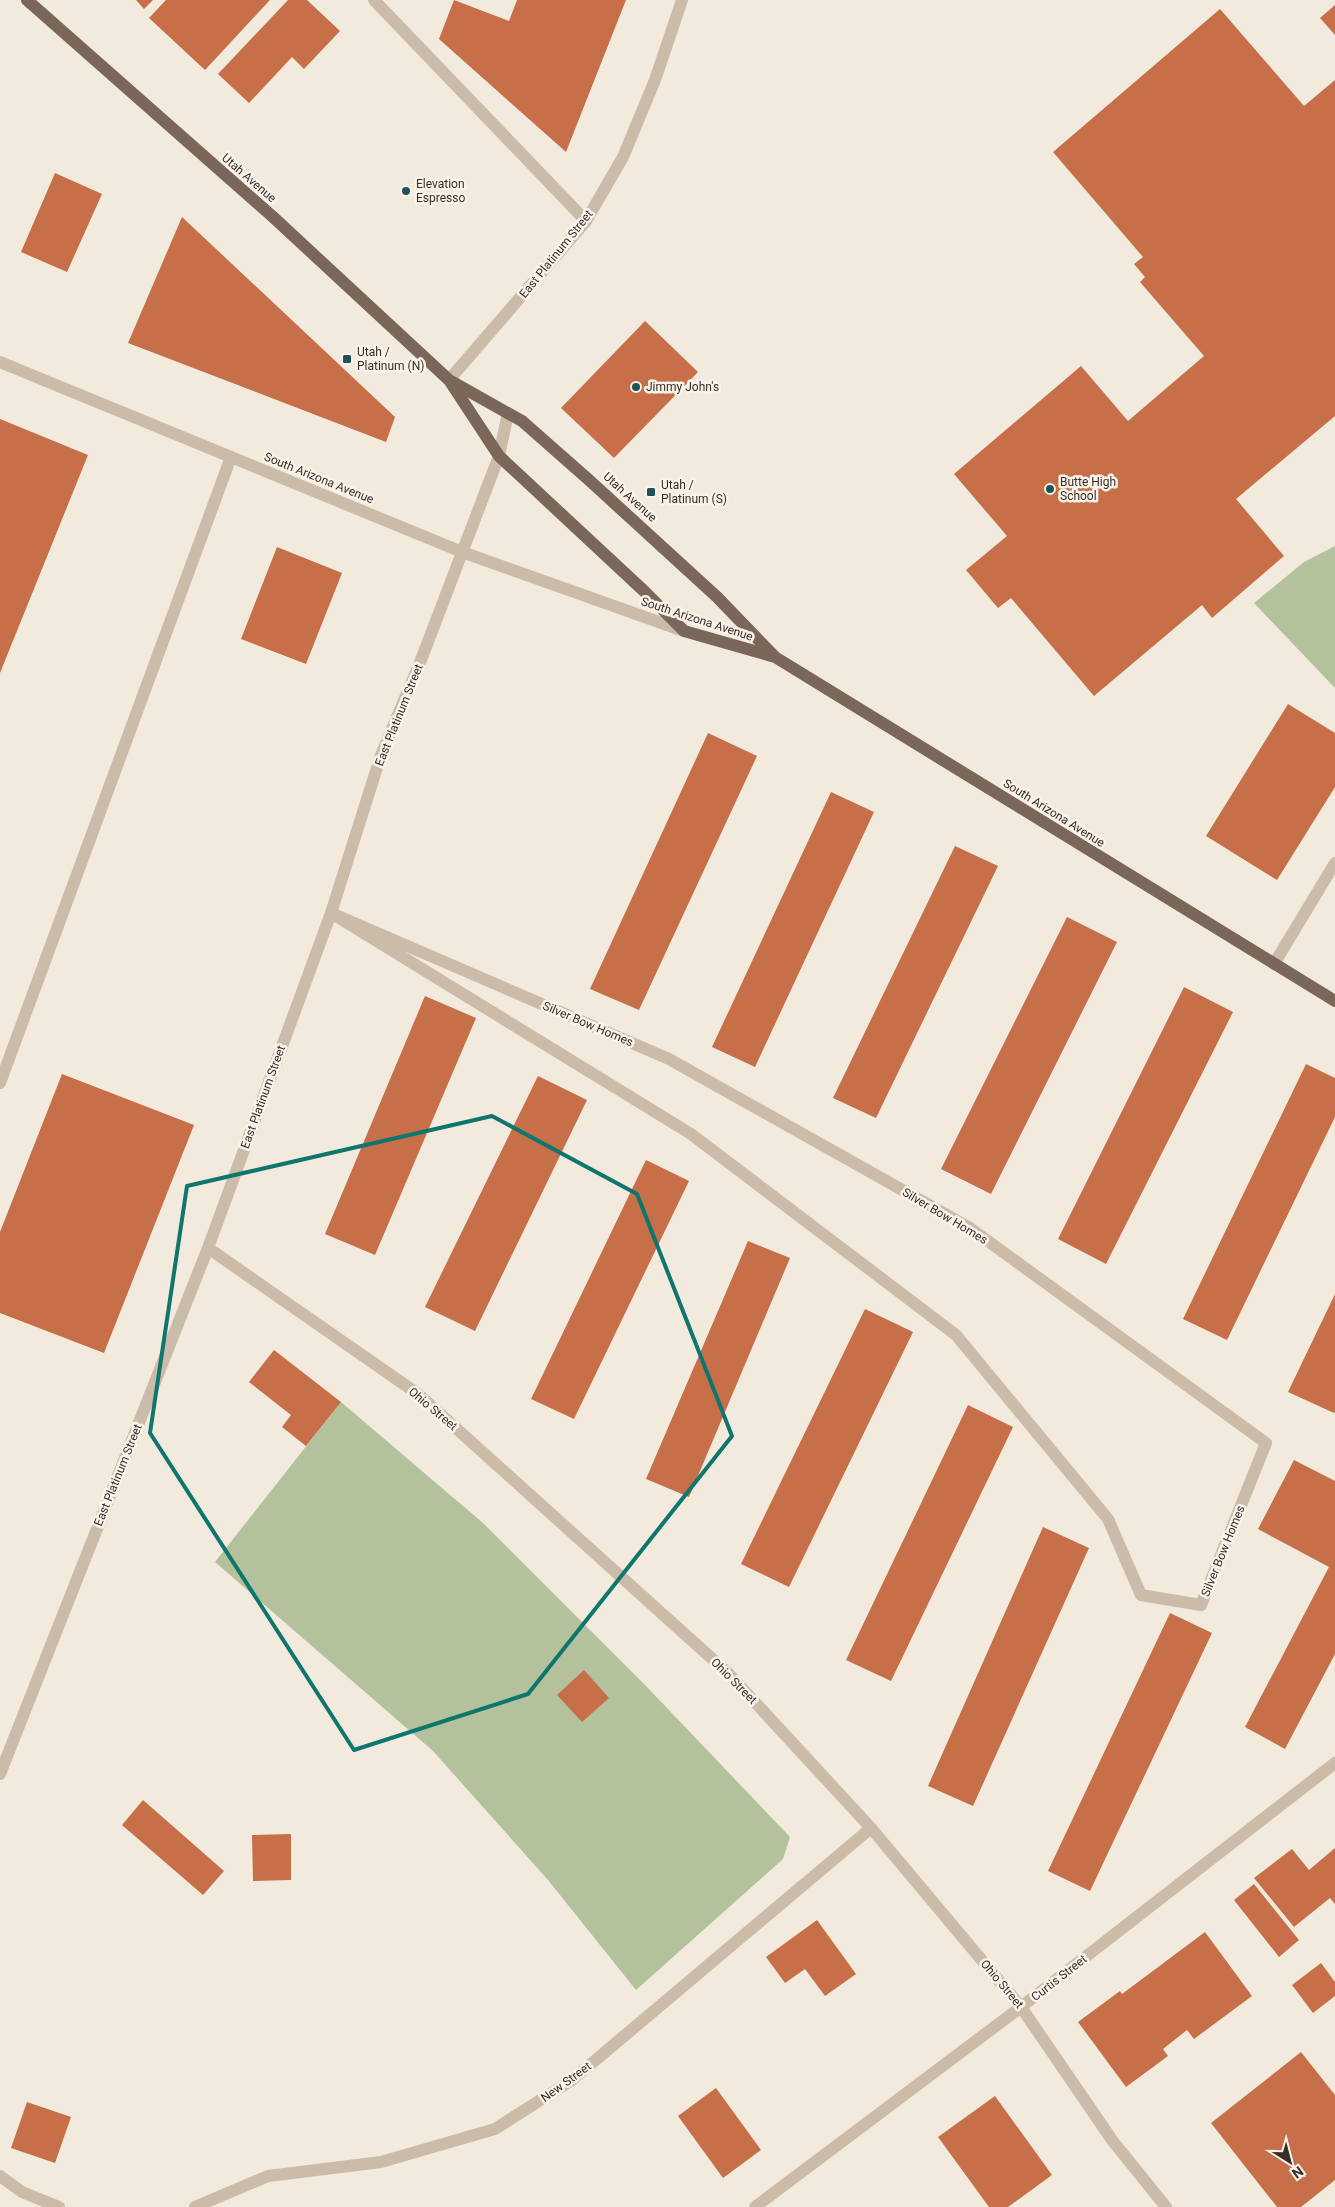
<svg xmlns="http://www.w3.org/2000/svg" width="1335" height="2207" font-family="Roboto,sans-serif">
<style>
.green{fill:#b3c29d}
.building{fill:#c66f48}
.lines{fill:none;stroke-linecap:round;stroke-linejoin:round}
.service{stroke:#cbbba9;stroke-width:12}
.minor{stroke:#cbbba9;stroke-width:12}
.tertiary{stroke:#cbbba9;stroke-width:12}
.primary{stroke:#7a675a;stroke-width:12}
.marked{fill:none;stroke:#0f766e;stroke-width:4;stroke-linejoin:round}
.poi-dot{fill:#1e5259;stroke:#faf3ea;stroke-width:2}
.labels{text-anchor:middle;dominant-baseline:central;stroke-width:5;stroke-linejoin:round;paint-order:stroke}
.street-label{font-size:12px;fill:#382e29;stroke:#faf3ea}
.poi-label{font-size:12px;fill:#382e29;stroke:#faf3ea;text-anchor:start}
</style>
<rect width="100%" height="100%" fill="#f2eadd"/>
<path class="green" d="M 1335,546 L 1335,688 L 1254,603 L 1304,562 Z
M 341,1402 L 483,1523 L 646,1686 L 790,1837 L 783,1859 L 636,1990 L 548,1880 L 433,1751 L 215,1562 Z"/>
<path class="building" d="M 136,0 L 153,0 L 144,9 Z
M 166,0 L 270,0 L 205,70 L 149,18 Z
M 288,0 L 307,0 L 340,31 L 304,69 L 292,57 L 249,103 L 218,74 Z
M 454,0 L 509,21 L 517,0 L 626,0 L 566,152 L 439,39 Z
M 1335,5 L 1335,35 L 1320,18 Z
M 1220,9 L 1304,106 L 1335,80 L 1335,416 L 1236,499 L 1284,556 L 1212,618 L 1202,605 L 1094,696 L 1011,598 L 998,608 L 966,570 L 1007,536 L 954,474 L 1081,366 L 1128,421 L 1204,356 L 1140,282 L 1145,277 L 1134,264 L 1143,257 L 1053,152 Z
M 55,173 L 102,194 L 67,272 L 21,252 Z
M 182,217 L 395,417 L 386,442 L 128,343 Z
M 645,321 L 698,372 L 614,458 L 561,408 Z
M 0,419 L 88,455 L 0,673 Z
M 277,547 L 342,573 L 306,664 L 241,639 Z
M 1288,704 L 1335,733 L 1335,787 L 1277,880 L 1206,836 Z
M 708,733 L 757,756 L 639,1010 L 590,989 Z
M 831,792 L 874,812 L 755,1067 L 712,1047 Z
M 955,846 L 998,866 L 876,1118 L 833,1098 Z
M 1067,917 L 1117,942 L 991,1194 L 941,1169 Z
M 1184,987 L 1233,1012 L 1106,1264 L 1058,1239 Z
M 425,996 L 476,1018 L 375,1255 L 325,1234 Z
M 1306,1064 L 1335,1078 L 1335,1117 L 1227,1340 L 1183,1319 Z
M 62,1074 L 194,1125 L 104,1353 L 0,1313 L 0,1232 Z
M 538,1076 L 587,1100 L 475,1331 L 425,1307 Z
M 646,1160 L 689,1181 L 574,1419 L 531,1399 Z
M 748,1241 L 790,1258 L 689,1497 L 646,1479 Z
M 1335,1294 L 1335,1412 L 1334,1413 L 1288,1392 Z
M 865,1309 L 913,1332 L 789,1587 L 741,1564 Z
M 274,1350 L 341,1402 L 306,1446 L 282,1427 L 291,1415 L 249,1382 Z
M 968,1405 L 1013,1427 L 891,1681 L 846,1660 Z
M 1294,1460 L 1335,1481 L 1335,1654 L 1285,1749 L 1245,1727 L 1329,1567 L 1258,1529 Z
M 1043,1527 L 1089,1548 L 973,1806 L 928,1786 Z
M 1170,1613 L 1212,1633 L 1090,1891 L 1048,1871 Z
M 584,1670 L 609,1698 L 582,1722 L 557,1695 Z
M 143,1800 L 224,1871 L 203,1895 L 122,1825 Z
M 291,1834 L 291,1880 L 253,1881 L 252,1835 Z
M 1335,1848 L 1335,1904 L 1330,1898 L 1294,1927 L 1254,1878 L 1292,1849 L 1309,1870 Z
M 1254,1884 L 1299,1940 L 1279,1957 L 1234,1900 Z
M 817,1920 L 856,1974 L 825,1996 L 805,1969 L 785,1983 L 766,1957 Z
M 1205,1932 L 1252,1996 L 1194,2039 L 1187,2030 L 1163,2049 L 1168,2056 L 1126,2087 L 1078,2022 L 1120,1991 L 1122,1994 Z
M 1321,1963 L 1335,1982 L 1335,1996 L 1313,2013 L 1292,1985 Z
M 1301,2052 L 1335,2095 L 1335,2180 L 1301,2207 L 1277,2207 L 1211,2123 Z
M 716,2088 L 761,2150 L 723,2178 L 678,2116 Z
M 995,2096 L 1052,2175 L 1008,2207 L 989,2207 L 938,2137 Z
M 27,2102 L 71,2117 L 55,2163 L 11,2148 Z"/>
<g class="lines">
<path class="service" d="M 374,0 L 586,221
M 462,552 L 684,631
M 331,913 L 669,1059 L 970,1228 L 1266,1443 L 1201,1605 L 1141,1595 L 1108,1519 L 956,1335 L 691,1134 Z
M 1274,964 L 1335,863
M 0,1083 L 231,457
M 0,2176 L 22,2192 L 59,2207
M 195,2207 L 268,2176 L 381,2162 L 495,2129 L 572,2080 L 871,1828"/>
<path class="minor" d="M 0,362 L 462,552
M 208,1248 L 418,1394 L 728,1673 L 871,1828 L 1021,2007 L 1112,2140 L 1166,2207
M 0,1774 L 208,1248 L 331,913 L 381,755 L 421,660 L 499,456 L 508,413
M 755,2207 L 1021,2007 L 1335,1763"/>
<path class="tertiary" d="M 449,380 L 586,221 L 623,157 L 655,80 L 682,0"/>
<path class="primary" d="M 27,0 L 272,216 L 449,380 L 522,421 L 589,480 L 717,597 L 775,657
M 449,380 L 499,456 L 644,591 L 684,631 L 775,657 L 1335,1001"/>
</g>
<path class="marked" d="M 492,1116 L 637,1194 L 732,1436 L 528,1694 L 354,1750 L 150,1433 L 187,1186 Z"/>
<g class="poi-dot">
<circle cx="406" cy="191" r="5"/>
<rect x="342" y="354" width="10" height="10" rx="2.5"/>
<circle cx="636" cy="387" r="5"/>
<circle cx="1050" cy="489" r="5"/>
<rect x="646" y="487" width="10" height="10" rx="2.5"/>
</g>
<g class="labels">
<g class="street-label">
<text transform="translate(249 178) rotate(41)">Utah Avenue</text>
<text transform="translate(556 254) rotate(-51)">East Platinum Street</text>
<text transform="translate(319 478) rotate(22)">South Arizona Avenue</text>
<text transform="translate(630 497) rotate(42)">Utah Avenue</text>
<text transform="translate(697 619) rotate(18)">South Arizona Avenue</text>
<text transform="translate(399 715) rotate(-68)">East Platinum Street</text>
<text transform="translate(1054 813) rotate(32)">South Arizona Avenue</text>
<text transform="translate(588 1024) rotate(23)">Silver Bow Homes</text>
<text transform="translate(263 1097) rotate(-70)">East Platinum Street</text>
<text transform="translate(945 1216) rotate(31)">Silver Bow Homes</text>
<text transform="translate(433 1409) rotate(40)">Ohio Street</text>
<text transform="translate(118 1475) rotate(-68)">East Platinum Street</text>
<text transform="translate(1223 1551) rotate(-68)">Silver Bow Homes</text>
<text transform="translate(734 1681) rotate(45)">Ohio Street</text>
<text transform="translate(1059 1978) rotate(-38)">Curtis Street</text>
<text transform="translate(1002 1984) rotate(50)">Ohio Street</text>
<text transform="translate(566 2082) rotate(-36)">New Street</text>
</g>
<g class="poi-label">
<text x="416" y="184">Elevation<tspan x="416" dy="14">Espresso</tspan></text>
<text x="357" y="352">Utah /<tspan x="357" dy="14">Platinum (N)</tspan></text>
<text x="646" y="387">Jimmy John's</text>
<text x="1060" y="482">Butte High<tspan x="1060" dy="14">School</tspan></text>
<text x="661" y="485">Utah /<tspan x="661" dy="14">Platinum (S)</tspan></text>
</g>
</g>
<g transform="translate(1290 2162) rotate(144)" stroke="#faf3ea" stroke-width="4" paint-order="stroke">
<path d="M0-4L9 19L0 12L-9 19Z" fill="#382e29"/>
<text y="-8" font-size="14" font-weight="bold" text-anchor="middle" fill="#382e29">N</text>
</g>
</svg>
